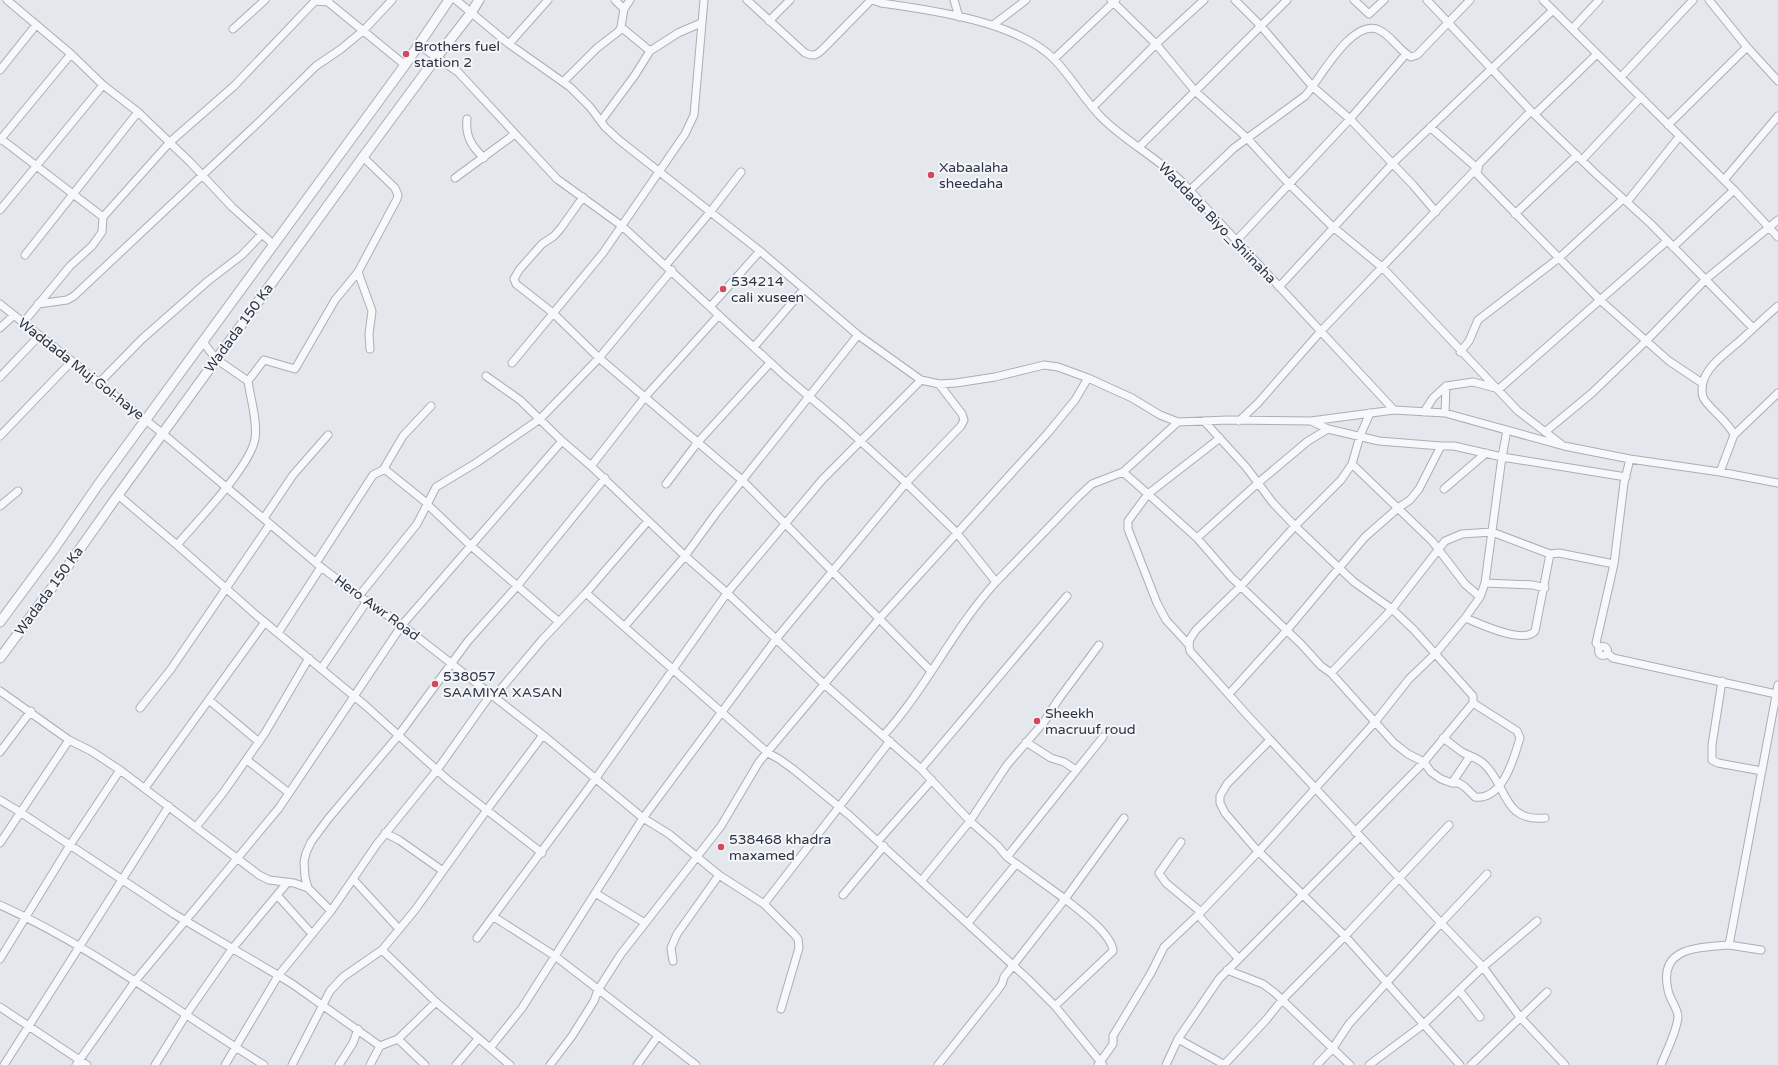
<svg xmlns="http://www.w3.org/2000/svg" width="1778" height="1065" font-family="'Varela Round',sans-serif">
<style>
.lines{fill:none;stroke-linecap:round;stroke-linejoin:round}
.minor-casing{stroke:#a9aeb7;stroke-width:9}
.tertiary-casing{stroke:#a9aeb7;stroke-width:11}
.minor{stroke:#f7f8fa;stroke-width:7}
.tertiary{stroke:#f7f8fa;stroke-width:9}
.poi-dot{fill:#d1495b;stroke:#f4f6f9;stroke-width:1.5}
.labels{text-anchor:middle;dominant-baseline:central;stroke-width:4;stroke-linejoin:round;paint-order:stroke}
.poi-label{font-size:14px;fill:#2b3445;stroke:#f4f6f9;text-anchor:start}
.street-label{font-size:14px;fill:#2b3445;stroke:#f4f6f9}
</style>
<rect width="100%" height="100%" fill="#e4e7ec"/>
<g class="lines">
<g class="minor-casing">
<path id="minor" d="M 7,0 L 71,54 L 103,85 L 138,112 L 190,162 L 232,207 L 273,244
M 456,0 L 509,44 L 570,87 L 590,107 L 605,127 L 619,140 L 760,251 L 858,335 L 921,380 L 939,384 L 956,383 L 995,377 L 1044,365 L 1058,367 L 1088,378 L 1132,398 L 1160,415 L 1178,422 L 1228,420 L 1311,421 L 1394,410 L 1445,413 L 1564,446 L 1630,459 L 1720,472 L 1778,483
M 615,0 L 624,9
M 747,0 L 805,53 C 814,57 817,55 824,48 L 871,0
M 873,0 L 881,3 C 932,10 1019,22 1055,60 C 1072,78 1085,101 1103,119 C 1127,142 1157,158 1181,181 L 1394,410
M 954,0 L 959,17
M 1111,0 L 1156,44 L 1195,91 L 1247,138 L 1289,184 L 1333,227 L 1383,268 L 1518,411 L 1561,444
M 1235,0 L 1261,26 L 1313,87 L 1350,119 L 1413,185 L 1436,212
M 1354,0 L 1369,14 L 1384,0
M 1427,0 L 1531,111 L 1596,174 L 1651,224 L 1753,328
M 1543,0 L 1734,190 L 1778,237
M 1709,0 L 1747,47 L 1778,81
M 328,2 L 405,65
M 769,21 L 790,0
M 993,25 L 1026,0
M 621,27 L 650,51
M 233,29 L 265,0
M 1572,29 L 1599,0
M 509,44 L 548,0
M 419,45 L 458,72 L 557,179 L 622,226 L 785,376 L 845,427 L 903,480 L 956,532 L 996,582 C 953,629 926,689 883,736
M 1054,59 L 1116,0
M 0,70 L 36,25
M 1621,77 L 1693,0
M 563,82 L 597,48 L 619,31 L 621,27 L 624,9 L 630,0
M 1093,107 L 1156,44 L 1204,0
M 1531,111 L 1479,164 L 1477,174 L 1600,300 L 1669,361 L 1702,383
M 1535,114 L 1597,54
M 467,119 C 465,136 472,147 484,158
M 601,121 L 635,75 L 650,51 L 678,33 L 701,23
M 1668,125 L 1747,47
M 0,138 L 103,217
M 0,140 L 71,54
M 1139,147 L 1287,0
M 1582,160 L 1641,97
M 455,178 L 515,134
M 1724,180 L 1778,116
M 1189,191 L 1234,148 L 1305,96 C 1319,81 1352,17 1379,30 C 1392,36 1398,50 1411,57 L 1417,55 L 1470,0
M 583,197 L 561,228 L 554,236 L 542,244 L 519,270 L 514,279 L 516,284 L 553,313 L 599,358 L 743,481 L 931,671
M 1627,202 L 1679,137
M 0,210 L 103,85
M 1515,214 L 1577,155
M 1236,241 L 1350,119 L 1406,54
M 1673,247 L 1734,190
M 25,255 L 138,112
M 666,265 L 711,211 L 741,172
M 358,272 L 372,311 L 369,334 L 370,349
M 1279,287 L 1393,163 L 1553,10
M 0,304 L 162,433 L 321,567 L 359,596 L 402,625 L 543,735 L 643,818 L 669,834 L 719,875 L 764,904 L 794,934 L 798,939 L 799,948 L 781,1009
M 38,304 L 67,300 L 74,296 L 260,121 L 316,66 L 341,49 L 364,30 L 392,0
M 710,307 L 760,251
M 23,323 L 70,266 L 92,246 L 102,232 L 103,217 L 170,142 L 234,86 L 315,1 L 328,2 L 329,0
M 0,328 L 13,316
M 754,347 L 804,289
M 1460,352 L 1469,341 L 1478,320 L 1559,258 L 1623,199
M 512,363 L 603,253 L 685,134 L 694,115 L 704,0
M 486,376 L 520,400 L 562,441 L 591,466 L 685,556 L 727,593 L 824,684 L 921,769 L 970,821 L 998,846 L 1007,857 L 1065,899 L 1004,977 L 1002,984 L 997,991 L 938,1065
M 0,377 L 39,336
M 248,381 L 264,360 L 295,369 L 335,300 L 358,272 L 397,199 L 398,195 L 395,188 L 363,157
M 99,383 L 142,339 L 208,281 L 242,255 L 262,234
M 1424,412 L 1433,398 L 1446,386 L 1473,382 L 1499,389 L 1667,241
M 1445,413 L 1446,386
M 1204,421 L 1246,467 L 1273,503 L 1295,526 L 1354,582 L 1392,609 L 1414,630 L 1473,696 L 1473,703 L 1424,762 L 1355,832
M 1239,421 L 1258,403 L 1321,331 L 1477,168 L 1430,127
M 1311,421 L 1328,429 L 1379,441 L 1441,446 L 1454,446 L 1502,457 L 1626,477
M 1328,429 L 1308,441 L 1258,483 L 1197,538 L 1231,577 L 1301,644 L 1321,666 L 1331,673 L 1394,743 L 1408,754 L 1424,762 L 1431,772 L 1441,779 L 1452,783 L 1459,783 L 1465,787 L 1475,797 C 1503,800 1514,758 1520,738 L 1517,731 L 1473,703
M 1545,432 L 1592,393 L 1647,340 L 1706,279 L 1778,220
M 1734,435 L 1778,393
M 0,436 L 72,361
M 1352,464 L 1432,541 L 1465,584 L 1480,597
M 591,466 L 645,397 L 719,315
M 383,470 L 387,471 L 428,504
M 1123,472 L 1178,422
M 1720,472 L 1734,435 C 1729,422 1706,406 1703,397 C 1696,370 1728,353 1744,337 C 1755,327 1766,316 1778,306
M 666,484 L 698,442 L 770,363
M 1444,489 L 1486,453
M 118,495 L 177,545 L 256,615 L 366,706 L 448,780 L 542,853
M 428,505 L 470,545 L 559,622
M 0,506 L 18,491
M 264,518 L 293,475 L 328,435
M 1197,538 L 1148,494 L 1220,438
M 177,545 C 197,521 250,467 255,439 C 258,422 250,397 248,381 L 216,359 L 203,342
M 316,563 L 373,475 L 383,470 L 403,436 L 431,406
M 996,582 L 1078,497 L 1092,484 L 1123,472 L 1148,494 L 1128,521 L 1128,529 L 1157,603 L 1166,620 L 1189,645
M 1485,583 L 1533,585 L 1545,588
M 586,593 L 648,521
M 359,596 L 417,524 L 436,487 L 476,463 L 540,419 L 599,358 L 672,270
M 1465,618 C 1479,623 1523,645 1535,631 L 1550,554
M 625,626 L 685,556 L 717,512 L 858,335
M 278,633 L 321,567
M1598.5 651a4.5 4.5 0 1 1 9 0a4.5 4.5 0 1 1-9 0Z
M 1600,648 L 1596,643 L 1614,564
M 1607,653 L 1613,658 L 1776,694
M 321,669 L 367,601
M 1331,673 L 1392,609 L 1445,541 L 1462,534 L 1492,532 L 1550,554 L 1559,553 L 1614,564 L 1624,483 L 1630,459
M 1722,681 L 1712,745 L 1712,760 L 1718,763 L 1762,771
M 0,691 L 69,740 L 91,751 L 120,770 L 259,875 L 269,880 L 294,883 L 308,888 L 331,911
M 1229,694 L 1287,630 L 1365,537 L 1398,508 L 1410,500 L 1419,489 L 1441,446
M 494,697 L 542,640 L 586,593 L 768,753 L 779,759 L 793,769 L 849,815 L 1028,979 L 1055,1006 L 1103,1065
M 209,700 L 259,742
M 140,708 L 171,669 L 270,524
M 1443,738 C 1449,742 1456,748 1462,752 C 1469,756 1478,758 1484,764 C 1508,786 1502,822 1545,818
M 1270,740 L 1227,784 L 1220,796 L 1220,803 L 1225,813 L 1255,848 L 1345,936 L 1460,1065
M 1026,742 L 1051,758 L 1064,762 L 1076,770
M 0,752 L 31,711
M 247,760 L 289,793
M 921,769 L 1067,596
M 1452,783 L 1470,756
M 145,788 L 265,622
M 0,800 L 20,812 L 174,914 L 291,983 L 380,1046
M 196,827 L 223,793 L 265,733 L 309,658
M 385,833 L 399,840 L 443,871
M 878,841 L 932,780
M 1181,842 L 1159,873 L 1166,883 L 1201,912
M 0,843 L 69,740
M 1007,857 L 1103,737
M 1487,874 L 1441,923 L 1483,967 L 1520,1017 L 1565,1065
M 353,879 L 399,929
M 922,880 L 970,821 L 1007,765 L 1044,722 L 1058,700 L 1099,645
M 308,888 L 305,877 L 304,862 L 306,853 L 311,842 L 328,819 L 398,736 L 468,641 L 518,585 L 605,478
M 595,893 L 645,923
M 277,895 L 312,934
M 843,895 L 884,846
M 764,904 L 890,741
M 0,905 C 95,948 176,1011 264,1065
M 1198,915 L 1239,959
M 494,917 L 555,956 L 696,1065
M 968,923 L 1016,864
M 477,938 L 596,778 L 727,593 L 822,480 L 921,380
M 382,950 L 436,1002 L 510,1065
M 1761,950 L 1729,945 L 1778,685
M 0,959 L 70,845 L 120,770
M 673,961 L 671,948 L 677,934 L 719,875
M 1227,970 L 1263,984 L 1275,993 L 1350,1065
M 1459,990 L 1480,1017
M 1055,1006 L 1113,951 C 1112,934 1079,910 1065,899 L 1124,818
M 0,1007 L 87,1065
M 398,1039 L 425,1065
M 1178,1039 L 1225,1065
M 490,1048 L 522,1008 L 643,818 L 776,639 L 906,483 L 961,426 L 964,420 L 962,414 L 939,384
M 4,1065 L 169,806
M 76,1065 L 136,980 L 279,808 L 402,625 L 562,441
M 155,1065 L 186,1015 L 232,949 L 287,883
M 225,1065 L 278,976 L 331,911 L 377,844 L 437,770 L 491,694
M 292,1065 L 330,991 L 343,977 L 382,950 L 415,910 L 486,811 L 543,735
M 339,1065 L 353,1043 L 358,1029
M 370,1065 L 380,1046 L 398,1039 L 436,1002
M 456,1065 L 478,1039
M 550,1065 L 572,1036 L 594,1001 L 598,990 L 621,954 L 721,826 L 759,762 L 879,619 L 1047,434 L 1075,400 L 1088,378
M 637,1065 L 658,1036
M 1098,1065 L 1113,1044 L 1113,1036 L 1151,973 L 1164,947 L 1201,912 L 1259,851 L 1375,722 L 1409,679 L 1436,653 L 1465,618 L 1480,597 L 1485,583 L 1502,457 L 1507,430
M 1166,1065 L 1178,1039 L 1219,979 L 1360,837
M 1224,1065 L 1266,1020 L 1282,1000 L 1345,936 L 1449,825
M 1317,1065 L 1333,1048 L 1349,1024 L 1441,923 L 1248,716 L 1190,651 L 1189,645 L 1190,639 L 1196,630 L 1241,586 L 1295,526 L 1341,480 L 1352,464 L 1360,436 L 1370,413
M 1369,1065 L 1424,1024 L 1483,967 L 1537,921
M 1471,1065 L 1547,992
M 1661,1065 C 1666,1052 1678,1029 1678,1016 C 1677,1007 1669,998 1668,990 C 1658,946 1699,948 1729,945"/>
</g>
<g class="tertiary-casing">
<path id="tertiary" d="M 0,622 L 54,549 L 98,485 L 405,65 L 449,0
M 0,658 L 65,570 L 118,495 L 363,157 L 436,58 L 471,13 L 479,0"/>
</g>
<use href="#minor" class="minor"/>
<use href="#tertiary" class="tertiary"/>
</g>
<g class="poi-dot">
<circle cx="406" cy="54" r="4"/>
<circle cx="931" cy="175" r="4"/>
<circle cx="723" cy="289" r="4"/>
<circle cx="435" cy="684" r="4"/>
<circle cx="1037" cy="721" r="4"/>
<circle cx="721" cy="847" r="4"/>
</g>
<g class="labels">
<g class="poi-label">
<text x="414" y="46">Brothers fuel<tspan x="414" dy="16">station 2</tspan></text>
<text x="939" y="167">Xabaalaha<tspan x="939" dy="16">sheedaha</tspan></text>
<text x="731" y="281">534214<tspan x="731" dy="16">cali xuseen</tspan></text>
<text x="443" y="676">538057<tspan x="443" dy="16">SAAMIYA XASAN</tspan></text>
<text x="1045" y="713">Sheekh<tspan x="1045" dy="16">macruuf roud</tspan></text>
<text x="729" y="839">538468 khadra<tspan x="729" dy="16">maxamed</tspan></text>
</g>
<g class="street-label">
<text transform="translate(1217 223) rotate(46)">Waddada Biyo_Shiinaha</text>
<text transform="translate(239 328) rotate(-54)">Wadada 150 Ka</text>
<text transform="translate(81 369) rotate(38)">Waddada Muj Gol-haye</text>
<text transform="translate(49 591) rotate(-54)">Wadada 150 Ka</text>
<text transform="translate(377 608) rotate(36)">Hero Awr Road</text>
</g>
</g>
</svg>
